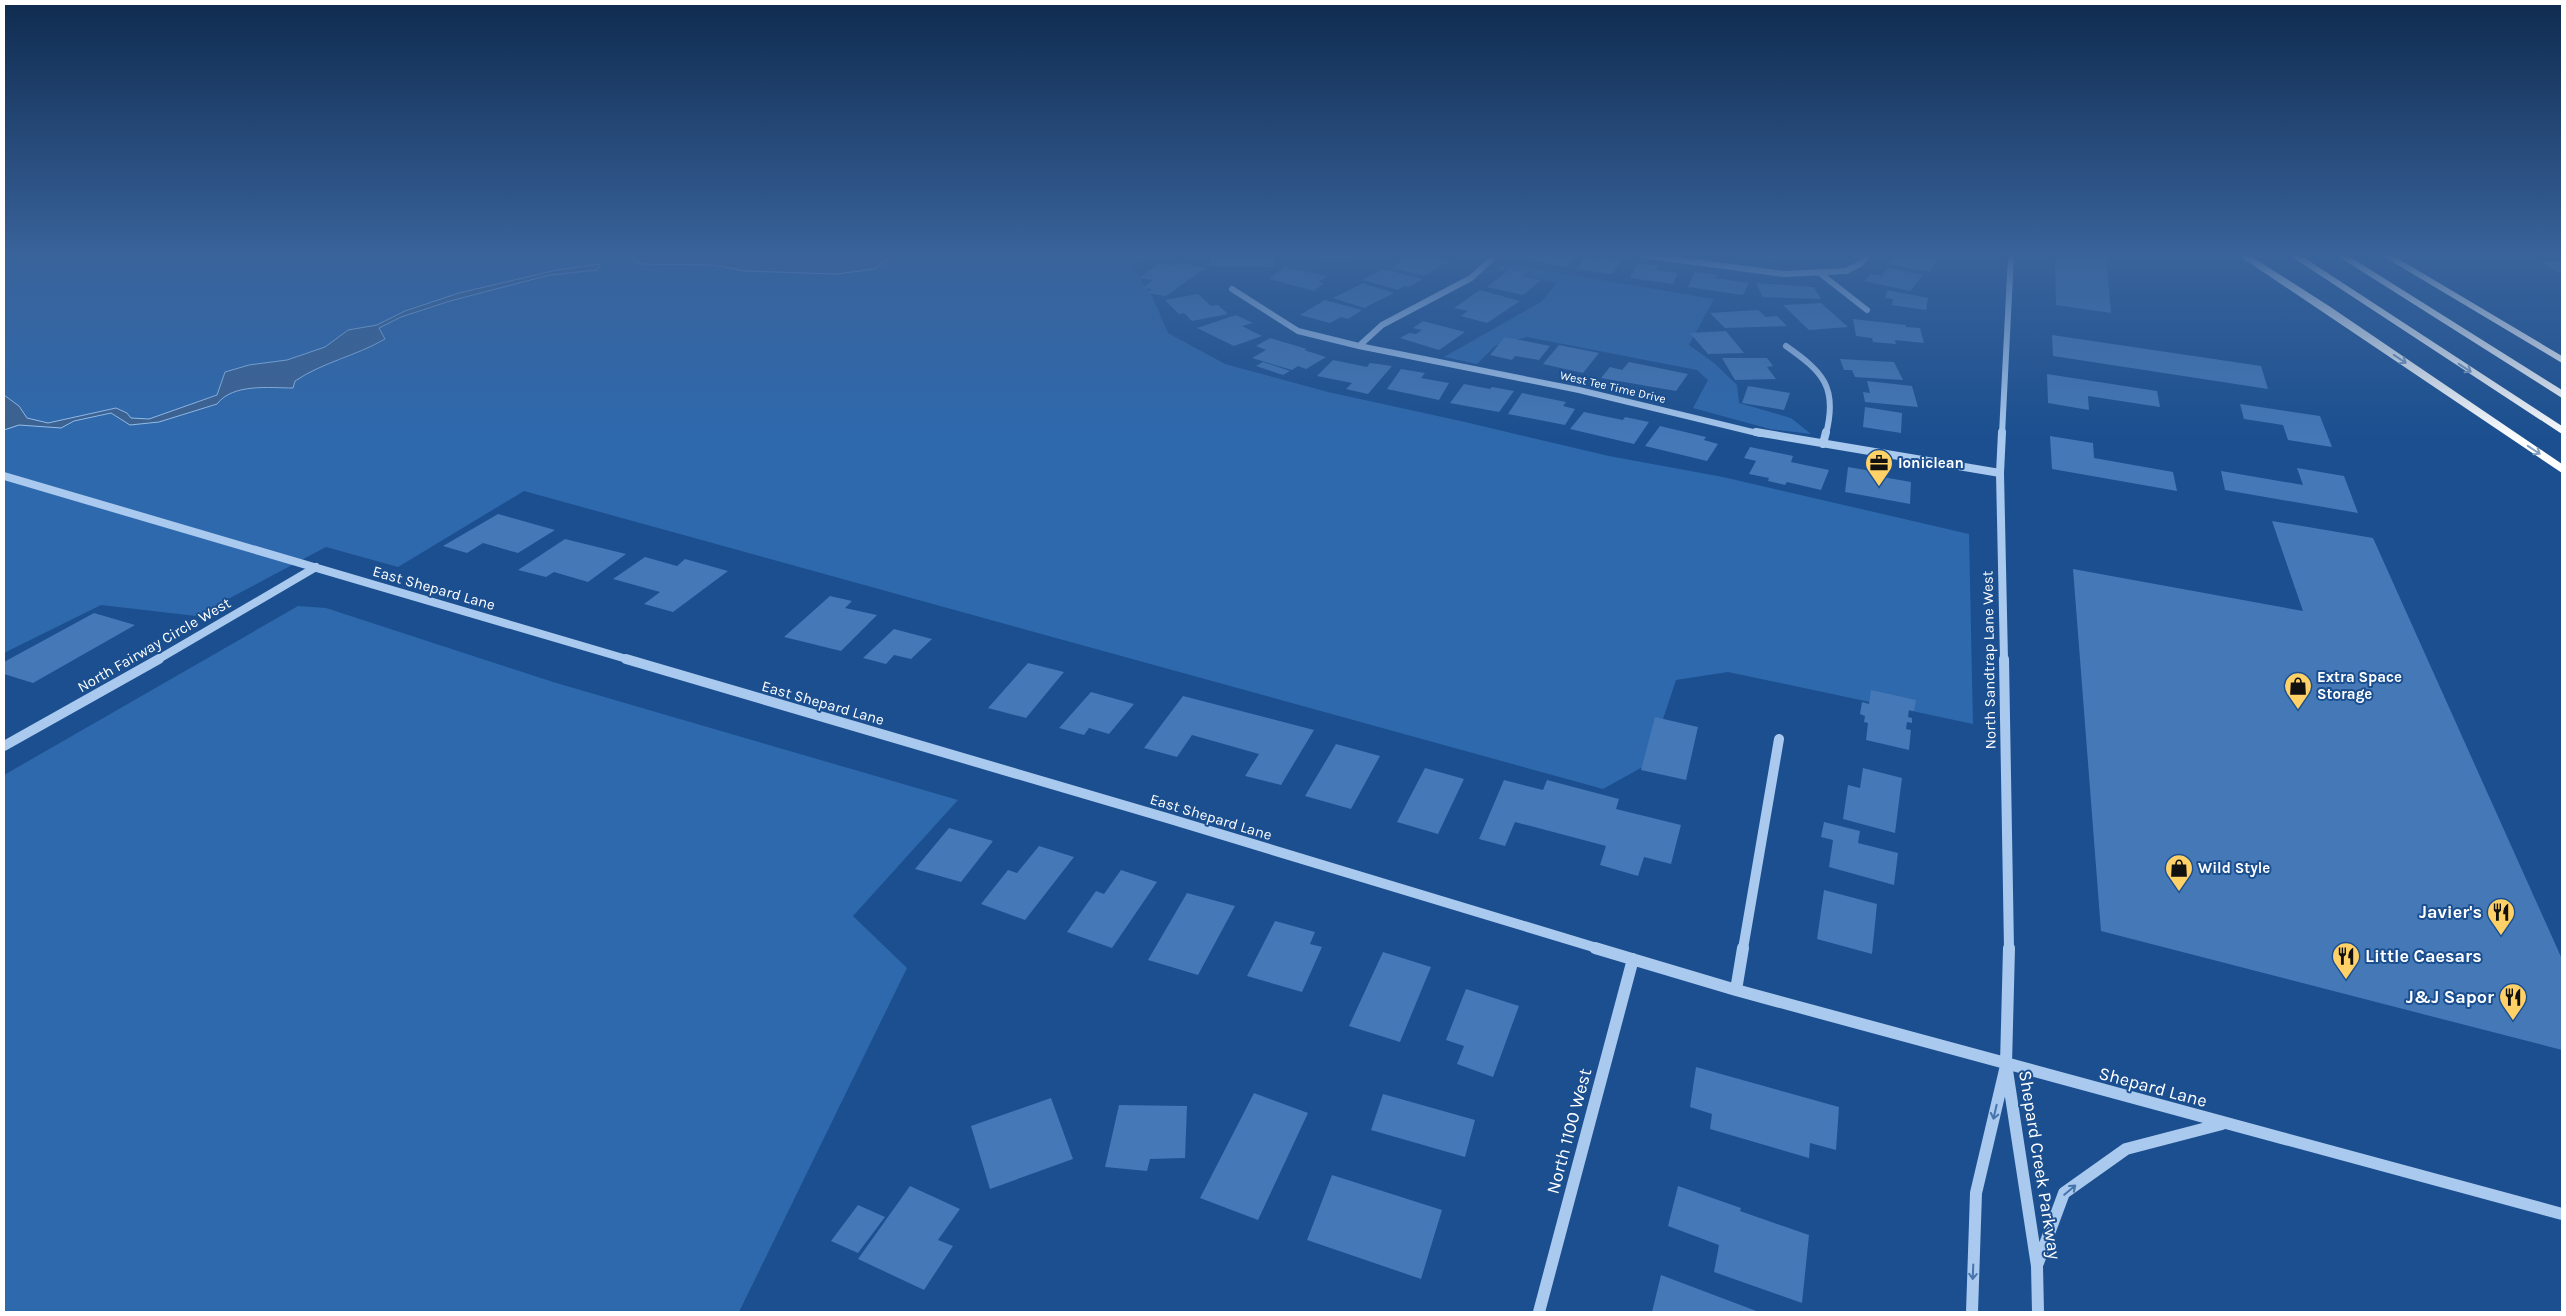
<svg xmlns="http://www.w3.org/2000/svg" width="2566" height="1316" font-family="Karla,sans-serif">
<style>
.green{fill:#2e69ad}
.water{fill:#3c6290;stroke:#9cc4f0}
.building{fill:#4478b7}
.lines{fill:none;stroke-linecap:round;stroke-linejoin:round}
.minor-far3{stroke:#a9c9ee;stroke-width:6}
.minor-far2{stroke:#a9c9ee;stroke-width:8}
.minor-far1{stroke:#a9c9ee;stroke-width:10}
.minor{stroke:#a9c9ee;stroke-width:12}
.highway{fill:#fff;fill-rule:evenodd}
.oneway{stroke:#829ec1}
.oneway2{stroke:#4674ac}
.labels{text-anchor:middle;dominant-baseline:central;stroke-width:4;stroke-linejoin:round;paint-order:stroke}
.far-street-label{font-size:12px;fill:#fff;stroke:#1b4f8f}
.poi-label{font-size:15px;font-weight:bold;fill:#fff;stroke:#1b4f8f;text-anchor:start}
.street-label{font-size:15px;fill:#fff;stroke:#1b4f8f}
.near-poi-label{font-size:18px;font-weight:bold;fill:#fff;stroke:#1b4f8f;text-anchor:end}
.near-street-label{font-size:18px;fill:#fff;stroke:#1b4f8f}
</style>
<rect width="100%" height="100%" fill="#1b4f8f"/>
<path class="green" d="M 4,255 L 1162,255 L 1131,265 L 1152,296 L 1168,333 L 1225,364 L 1328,392 L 1465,422 L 1609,456 L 1723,477 L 1969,534 L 1973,724 L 1728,672 L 1676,680 L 1648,764 L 1603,789 L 524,491 L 398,567 L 326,547 L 196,616 L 101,605 L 4,653 Z
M 1300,255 L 1368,255 C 1346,266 1322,262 1300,255 Z
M 1506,264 L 1714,299 L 1689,345 L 1714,363 L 1737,385 L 1739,403 L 1791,418 L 1811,434 L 1770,429 L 1693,408 L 1708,380 L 1697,370 L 1527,337 L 1495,346 L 1477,364 L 1444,357 L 1541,302 L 1557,283 L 1497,269 Z
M 298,606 L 326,608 L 553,682 L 958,800 L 853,916 L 907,968 L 739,1312 L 4,1312 L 4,775 Z"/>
<path class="water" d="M 628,255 L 895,255 L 874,269 L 837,274 L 745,271 L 714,265 L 641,264 Z
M 600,264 L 597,270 L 550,275 L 450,301 L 401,317 L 379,328 L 385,339 C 356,356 323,362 295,381 L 293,388 C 270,388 233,383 217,404 L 159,422 L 130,425 L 111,413 L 74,421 L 61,428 L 19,425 L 4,430 L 4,395 L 19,406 L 27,418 L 48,423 L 116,408 L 127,413 L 131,418 L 149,419 L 217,395 L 225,372 L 249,365 L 287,360 L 325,347 L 348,330 L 377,325 L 405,311 L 459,293 L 557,270 Z"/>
<path class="building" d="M 1211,255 L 1274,257 L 1273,267 L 1209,266 Z
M 1409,255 L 1420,255 L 1449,261 L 1424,276 L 1391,268 Z
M 1521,255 L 1576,255 L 1565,267 L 1518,258 Z
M 1743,255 L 1775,255 L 1774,260 Z
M 1895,255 L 1916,255 L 1938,259 L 1930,272 L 1889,264 Z
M 2055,255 L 2106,255 L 2111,313 L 2056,305 Z
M 1585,258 L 1599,260 L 1600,258 L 1621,261 L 1612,274 L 1577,269 Z
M 2539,262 L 2562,262 L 2562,274 Z
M 1177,263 L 1205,268 L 1166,296 L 1147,293 L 1152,289 L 1143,288 L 1153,280 L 1139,278 L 1158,264 L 1172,266 Z
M 1638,263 L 1658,266 L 1657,270 L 1678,273 L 1673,284 L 1630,278 Z
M 1284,267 L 1327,276 L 1319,282 L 1324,283 L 1314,291 L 1269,279 Z
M 1888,268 L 1923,275 L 1910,291 L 1864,281 L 1871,274 L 1881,276 Z
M 1383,269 L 1423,279 L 1409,287 L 1405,286 L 1398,290 L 1362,280 Z
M 1510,269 L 1526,273 L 1523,276 L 1541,280 L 1523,295 L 1487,287 Z
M 1695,272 L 1717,275 L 1715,278 L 1749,283 L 1743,295 L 1688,287 Z
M 1363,283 L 1394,293 L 1364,308 L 1333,298 Z
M 1756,283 L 1814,287 L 1821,299 L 1763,297 Z
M 1480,290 L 1520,301 L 1487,323 L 1461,316 L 1468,311 L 1454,308 Z
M 1887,290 L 1928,298 L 1926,310 L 1892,305 L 1893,299 L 1885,298 Z
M 1198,294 L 1211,306 L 1218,305 L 1228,314 L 1192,321 L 1184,313 L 1179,314 L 1165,300 Z
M 1325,300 L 1362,310 L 1348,319 L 1341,317 L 1330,323 L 1300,315 Z
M 1821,303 L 1848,327 L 1809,330 L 1783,305 Z
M 1758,310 L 1766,317 L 1777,316 L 1787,326 L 1725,328 L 1710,313 Z
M 1236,315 L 1253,323 L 1242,326 L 1262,336 L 1234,346 L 1197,328 Z
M 1853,319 L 1906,325 L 1906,327 L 1920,328 L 1924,343 L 1895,340 L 1896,344 L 1873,342 L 1872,338 L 1856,336 Z
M 1423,321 L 1465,332 L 1439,350 L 1400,338 L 1409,333 L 1416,334 L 1422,330 L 1413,328 Z
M 1726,331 L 1744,353 L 1708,354 L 1690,333 Z
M 2052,335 L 2261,366 L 2268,389 L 2053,356 Z
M 1505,337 L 1550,346 L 1539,360 L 1515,356 L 1512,360 L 1490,355 Z
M 1270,338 L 1307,349 L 1304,350 L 1326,357 L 1306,369 L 1298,366 L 1292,370 L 1252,358 L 1266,350 L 1256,346 Z
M 1559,345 L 1599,353 L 1583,373 L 1543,364 Z
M 1722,358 L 1767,358 L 1773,366 L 1767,367 L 1776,379 L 1735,380 Z
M 1840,359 L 1894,362 L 1903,380 L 1855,377 L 1852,370 L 1844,370 Z
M 1333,360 L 1367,367 L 1370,363 L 1392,366 L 1368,394 L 1346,389 L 1352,383 L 1317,376 Z
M 1263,362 L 1290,371 L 1283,375 L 1256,366 Z
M 1629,362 L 1688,374 L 1676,391 L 1601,378 L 1610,367 L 1622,370 Z
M 1401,369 L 1425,373 L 1421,378 L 1449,383 L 1439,400 L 1387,389 Z
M 2047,374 L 2157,391 L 2160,407 L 2088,396 L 2089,410 L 2048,403 Z
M 1867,381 L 1912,386 L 1918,407 L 1865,402 L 1863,392 L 1870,393 Z
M 1464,384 L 1490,389 L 1492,387 L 1514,391 L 1499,412 L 1450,403 Z
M 1748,386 L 1790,393 L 1784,410 L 1742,403 Z
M 1522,393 L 1566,402 L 1563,406 L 1575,409 L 1565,425 L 1508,414 Z
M 2240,404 L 2320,416 L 2332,447 L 2288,440 L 2283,425 L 2244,419 Z
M 1865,407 L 1902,413 L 1901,433 L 1863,427 Z
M 1584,412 L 1623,420 L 1625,417 L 1649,422 L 1634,444 L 1570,429 Z
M 1660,426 L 1706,437 L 1704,440 L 1718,444 L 1707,461 L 1645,446 Z
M 2050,436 L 2093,443 L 2094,458 L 2173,472 L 2177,491 L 2052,469 Z
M 1750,447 L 1793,456 L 1791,462 L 1829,470 L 1821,490 L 1787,482 L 1785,485 L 1768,481 L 1769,478 L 1749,474 L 1756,461 L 1744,458 Z
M 1848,467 L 1877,472 L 1877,476 L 1911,482 L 1910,504 L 1845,492 Z
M 2297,468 L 2344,476 L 2358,513 L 2225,490 L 2221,471 L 2303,485 Z
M 498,514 L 555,530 L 518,553 L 483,543 L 467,553 L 443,546 Z
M 2272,521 L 2373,538 L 2562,959 L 2562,1050 L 2101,931 L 2073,569 L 2303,611 Z
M 565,539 L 626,554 L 588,582 L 554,572 L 546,577 L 518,570 Z
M 645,557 L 677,566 L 685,559 L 728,571 L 673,612 L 644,604 L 660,592 L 613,579 Z
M 830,596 L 852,601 L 845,608 L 877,615 L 841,651 L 784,637 Z
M 94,613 L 135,625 L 33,683 L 4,674 L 4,662 Z
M 894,629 L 932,639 L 911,659 L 894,655 L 886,664 L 863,658 Z
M 1028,663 L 1064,672 L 1026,718 L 988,708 Z
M 1871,690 L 1916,700 L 1914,711 L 1909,710 L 1908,717 L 1912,718 L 1912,723 L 1907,722 L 1906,729 L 1911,730 L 1909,750 L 1866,740 L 1868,723 L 1864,722 L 1865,716 L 1860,714 L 1862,702 L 1869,704 Z
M 1091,692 L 1134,704 L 1109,734 L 1089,728 L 1084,735 L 1059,728 Z
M 1183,696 L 1314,730 L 1281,785 L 1245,776 L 1259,754 L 1192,735 L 1177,757 L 1144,748 Z
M 1655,717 L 1698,727 L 1686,780 L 1641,770 Z
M 1336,744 L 1380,756 L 1351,809 L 1305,796 Z
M 1425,768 L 1464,779 L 1438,834 L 1397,822 Z
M 1863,768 L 1902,778 L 1895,833 L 1843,819 L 1848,785 L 1860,788 Z
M 1504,780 L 1543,790 L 1547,780 L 1619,799 L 1616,809 L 1681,825 L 1671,864 L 1644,857 L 1638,876 L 1600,865 L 1606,846 L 1515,822 L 1505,846 L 1479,839 Z
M 1824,822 L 1860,831 L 1858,843 L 1898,853 L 1894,885 L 1829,867 L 1833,840 L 1821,837 Z
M 949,828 L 993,841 L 961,882 L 915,869 Z
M 1039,846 L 1074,857 L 1025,920 L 981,904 L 1008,870 L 1017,873 Z
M 1121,870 L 1157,882 L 1112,948 L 1067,932 L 1096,891 L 1104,894 Z
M 1824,890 L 1877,904 L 1872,954 L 1817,939 Z
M 1187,893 L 1235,906 L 1198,975 L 1148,960 Z
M 1275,921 L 1315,932 L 1310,944 L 1322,947 L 1302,992 L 1247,976 Z
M 1383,952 L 1431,967 L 1400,1042 L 1349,1026 Z
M 1466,989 L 1519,1006 L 1493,1077 L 1457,1064 L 1464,1046 L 1446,1040 Z
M 1696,1067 L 1839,1107 L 1836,1150 L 1810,1143 L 1809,1158 L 1710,1129 L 1712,1114 L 1690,1107 Z
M 1254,1093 L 1308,1113 L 1258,1220 L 1200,1198 Z
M 1383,1094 L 1475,1120 L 1465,1157 L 1371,1130 Z
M 1051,1098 L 1073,1159 L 990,1189 L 971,1126 Z
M 1119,1105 L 1187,1106 L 1185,1158 L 1150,1159 L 1147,1171 L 1105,1167 Z
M 1332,1175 L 1442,1210 L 1421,1279 L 1307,1240 Z
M 910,1186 L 960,1209 L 938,1240 L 953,1246 L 924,1290 L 858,1259 Z
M 1678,1186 L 1741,1208 L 1740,1211 L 1809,1235 L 1802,1303 L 1714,1272 L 1719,1245 L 1668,1226 Z
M 858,1205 L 885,1217 L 858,1253 L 831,1241 Z
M 1661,1275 L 1759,1312 L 1652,1312 Z"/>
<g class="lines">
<path class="minor-far3" d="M 1642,255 L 1784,274 L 1846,271 L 1860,264 L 1868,255
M 1821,274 L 1867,310
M 1232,289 L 1298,331 L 1359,346 L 1579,390 L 1761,434
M 1359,346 L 1382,325 L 1471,278 L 1496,255
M 1786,346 C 1823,372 1838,387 1826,434
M 2002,434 L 2011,255"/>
<path class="minor-far2" d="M 1756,432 L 2000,473
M 2002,432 L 2000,473 L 2004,660
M 1823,444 L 1826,432
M 4,476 L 630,660
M 157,660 L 316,567"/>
<path class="minor-far1" d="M 626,659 L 1167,818 L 1600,949
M 2004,659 L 2009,949
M 4,746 L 159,659
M 1743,949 L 1779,739"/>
<path class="minor" d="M 1595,948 L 1736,990 L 2562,1214
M 2009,948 L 2006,1064 L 2037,1266 L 2038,1312
M 1736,990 L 1743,948
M 2038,1263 L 2064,1193 L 2126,1149 L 2222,1124
M 1539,1312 L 1633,959
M 1972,1312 L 1976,1193 L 2005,1070"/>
<path class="highway" d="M 2238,255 L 2249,255 L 2329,306 L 2562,464 L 2562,473 Z
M 2289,255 L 2300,255 L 2562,426 L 2562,434 Z
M 2336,255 L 2347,255 L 2562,390 L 2562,398 Z
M 2381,255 L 2392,255 L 2562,356 L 2562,363 Z"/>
</g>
<defs><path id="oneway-shaft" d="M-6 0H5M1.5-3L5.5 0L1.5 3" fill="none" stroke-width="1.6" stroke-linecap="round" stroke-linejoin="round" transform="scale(1.25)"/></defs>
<g class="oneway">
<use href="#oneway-shaft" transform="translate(2400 359) rotate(34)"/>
<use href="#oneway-shaft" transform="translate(2465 368) rotate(33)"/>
<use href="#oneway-shaft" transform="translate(2534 450) rotate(34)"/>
</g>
<g class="oneway2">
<use href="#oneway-shaft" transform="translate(1995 1112) rotate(103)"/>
<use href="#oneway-shaft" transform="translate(2070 1190) rotate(-40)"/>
<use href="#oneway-shaft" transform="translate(1973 1272) rotate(92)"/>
</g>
<linearGradient id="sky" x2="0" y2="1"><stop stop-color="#0f2b4f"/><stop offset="0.58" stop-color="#39639b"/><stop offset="1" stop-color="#39639b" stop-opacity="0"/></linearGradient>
<rect width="2566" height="440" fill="url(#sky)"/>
<defs>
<g id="office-pin" transform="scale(1.4375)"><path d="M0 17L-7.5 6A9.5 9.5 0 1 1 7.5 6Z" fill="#ffd166" stroke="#1b4f8f"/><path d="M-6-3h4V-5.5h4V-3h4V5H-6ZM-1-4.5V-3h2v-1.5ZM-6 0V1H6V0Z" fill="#111"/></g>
<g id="shop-pin" transform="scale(1.4375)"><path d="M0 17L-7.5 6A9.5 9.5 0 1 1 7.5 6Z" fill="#ffd166" stroke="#1b4f8f"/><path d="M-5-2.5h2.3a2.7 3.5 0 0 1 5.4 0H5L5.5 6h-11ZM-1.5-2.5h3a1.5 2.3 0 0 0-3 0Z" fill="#111"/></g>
<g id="restaurant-pin" transform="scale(1.4375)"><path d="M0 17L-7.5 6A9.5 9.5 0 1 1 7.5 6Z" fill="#ffd166" stroke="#1b4f8f"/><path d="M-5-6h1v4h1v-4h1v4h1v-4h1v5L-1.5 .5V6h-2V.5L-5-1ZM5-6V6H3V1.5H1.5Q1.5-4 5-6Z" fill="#111"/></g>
</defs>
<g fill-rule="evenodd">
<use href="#office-pin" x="1879" y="463"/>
<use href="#shop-pin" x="2298" y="686"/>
<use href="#shop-pin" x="2179" y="868"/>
<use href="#restaurant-pin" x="2501" y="912"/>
<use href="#restaurant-pin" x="2346" y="956"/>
<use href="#restaurant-pin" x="2513" y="997"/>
</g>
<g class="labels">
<g class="far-street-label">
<text transform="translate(1613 387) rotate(13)">West Tee Time Drive</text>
</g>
<g class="poi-label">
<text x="1898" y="463">Ioniclean</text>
<text x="2317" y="677">Extra Space<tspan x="2317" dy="17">Storage</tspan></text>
<text x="2198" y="868">Wild Style</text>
</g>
<g class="street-label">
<text transform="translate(434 588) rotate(16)">East Shepard Lane</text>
<text transform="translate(154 645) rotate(-30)">North Fairway Circle West</text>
<text transform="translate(1989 660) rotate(-91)">North Sandtrap Lane West</text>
<text transform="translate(823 703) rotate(16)">East Shepard Lane</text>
<text transform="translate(1211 817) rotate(17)">East Shepard Lane</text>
</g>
<g class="near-poi-label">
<text x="2482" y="912">Javier's</text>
<text x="2365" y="956" text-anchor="start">Little Caesars</text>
<text x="2494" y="997">J&amp;J Sapor</text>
</g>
<g class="near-street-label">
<text transform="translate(2153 1087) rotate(15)">Shepard Lane</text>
<text transform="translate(1569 1131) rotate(-75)">North 1100 West</text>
<text transform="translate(2040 1165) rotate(81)">Shepard Creek Parkway</text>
</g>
</g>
<rect width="2566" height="1316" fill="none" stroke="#ffffff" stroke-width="10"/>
</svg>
